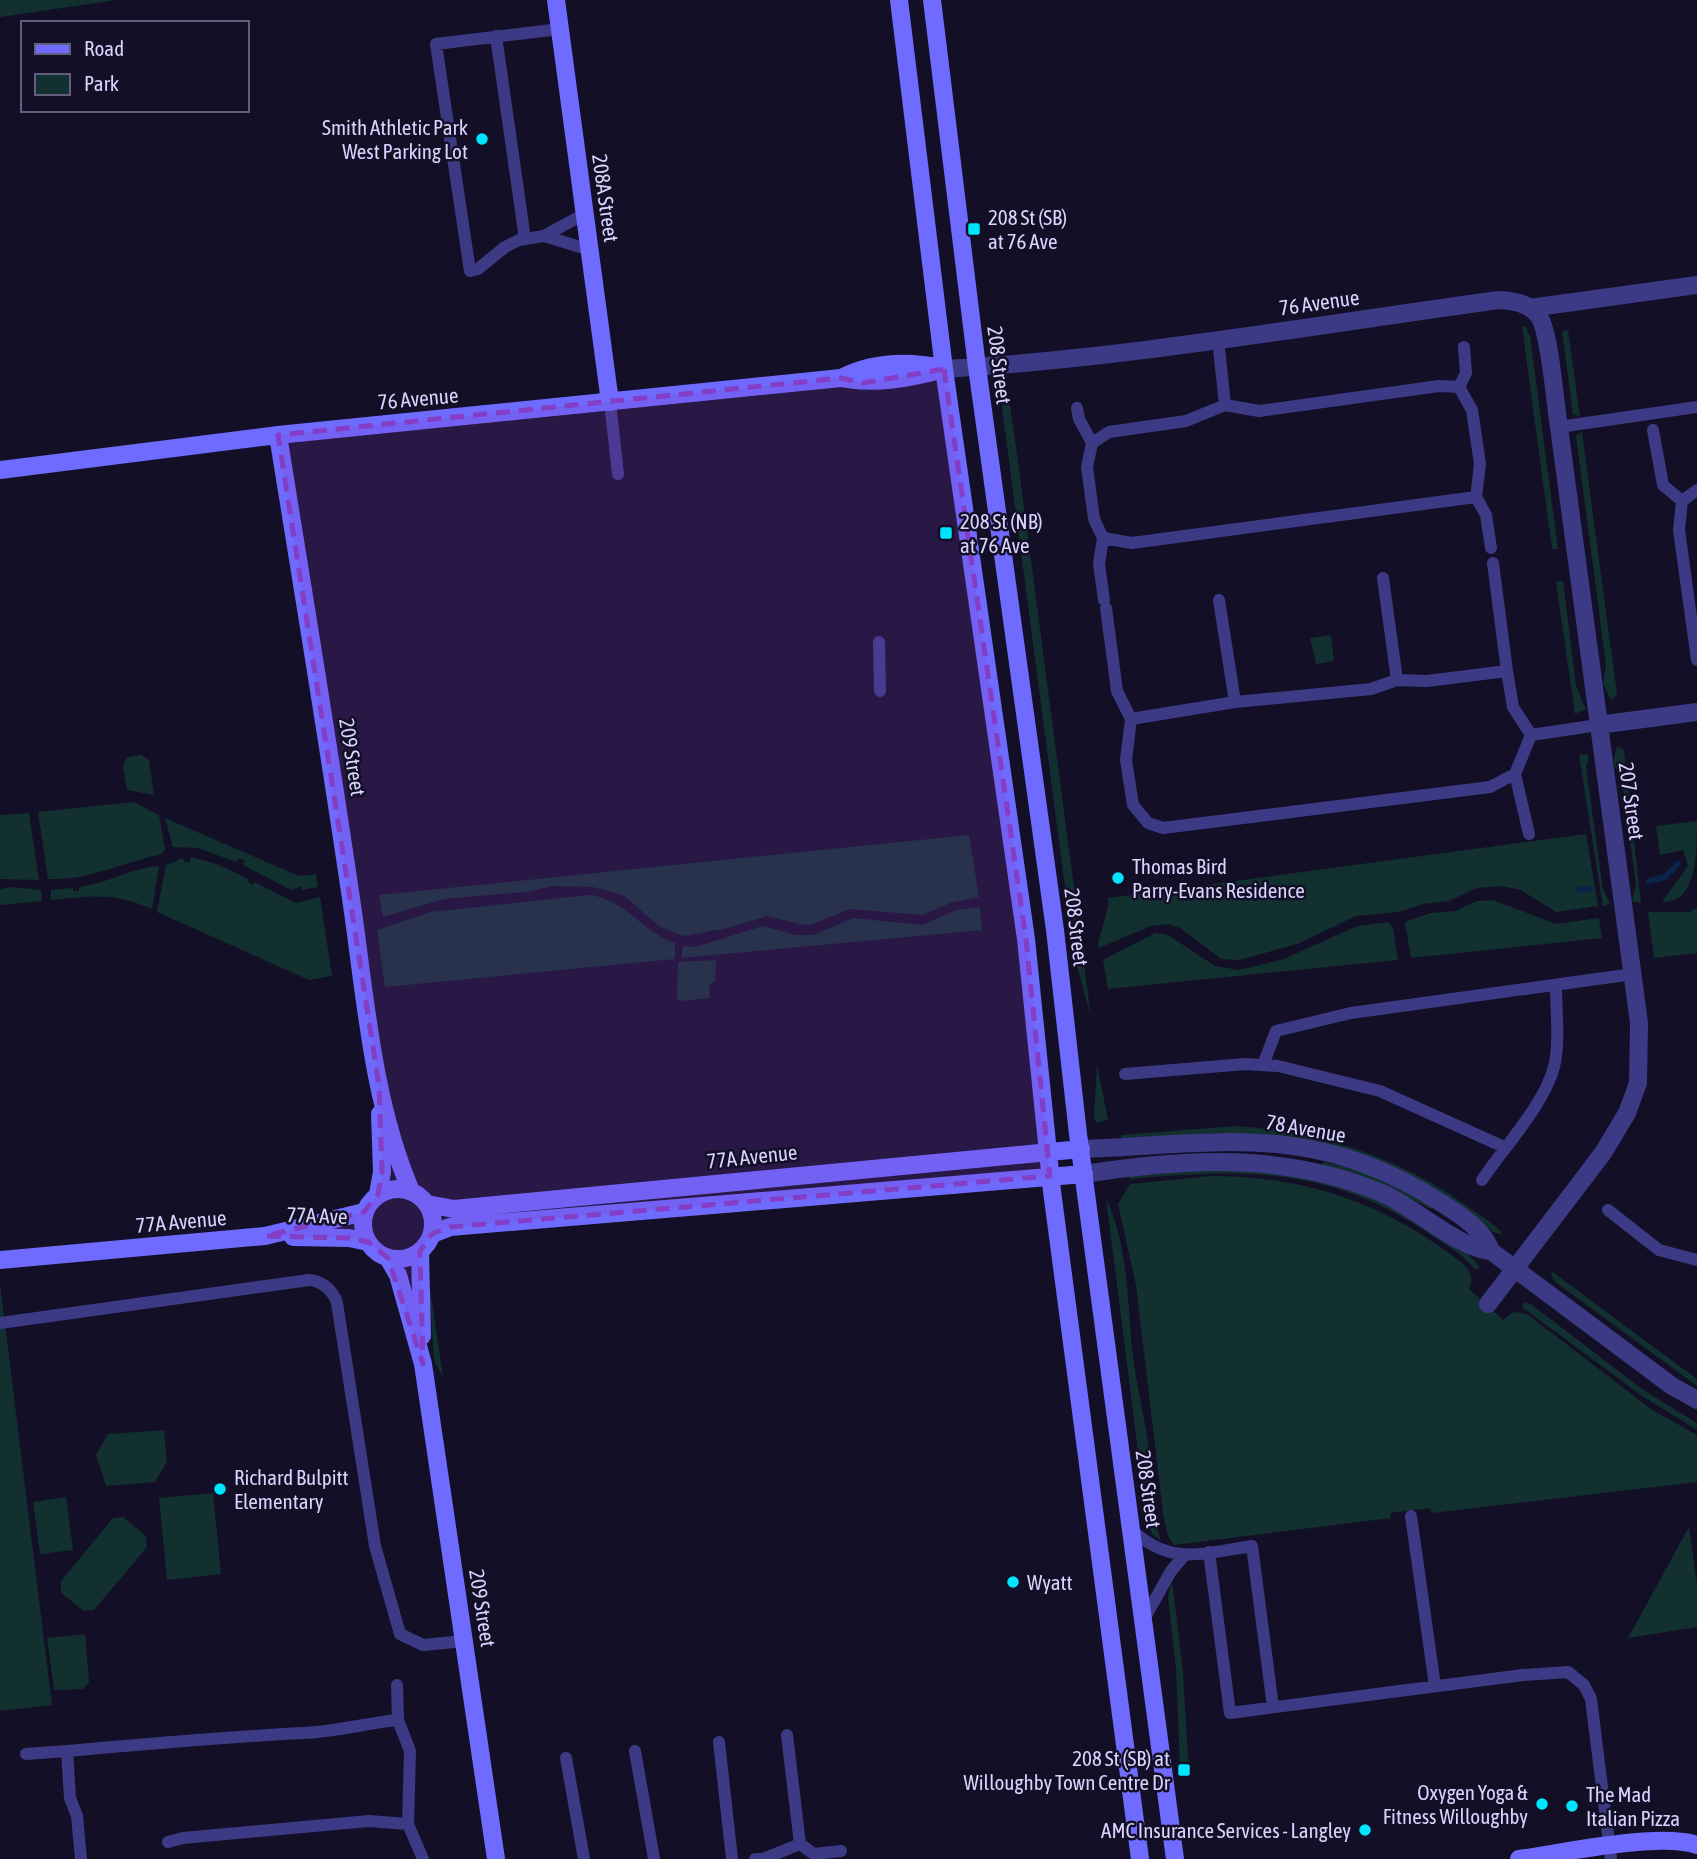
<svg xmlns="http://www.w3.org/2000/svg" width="1697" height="1859" font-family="'Asap Condensed',sans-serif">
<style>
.green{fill:#12302f}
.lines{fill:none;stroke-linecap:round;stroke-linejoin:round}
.stream{stroke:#0c2248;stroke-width:6}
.lane{stroke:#3d3a85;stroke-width:12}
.street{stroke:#3d3a85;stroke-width:18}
.secondary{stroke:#6f6bff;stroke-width:18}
.marked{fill:#843dc5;fill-opacity:0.2;stroke:#843dc5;stroke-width:5;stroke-dasharray:14 9;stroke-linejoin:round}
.poi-dot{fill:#00e5ff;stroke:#130f26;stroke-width:2.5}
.labels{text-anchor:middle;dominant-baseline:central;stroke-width:5;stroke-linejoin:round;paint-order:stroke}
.poi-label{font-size:21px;fill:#d9d4ff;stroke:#130f26;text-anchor:start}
.street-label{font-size:21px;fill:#d9d4ff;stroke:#130f26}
</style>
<rect width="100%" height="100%" fill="#130f26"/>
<path class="green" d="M 0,0 L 117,0 L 0,17 Z
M 1525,326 L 1530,336 L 1558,549 L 1552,549 L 1522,327 Z
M 1568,330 L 1580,417 L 1573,414 L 1562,331 Z
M 1005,395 L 1009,398 L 1017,454 L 1091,1017 L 1074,955 L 1002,408 Z
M 1582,432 L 1617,694 L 1611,700 L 1603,684 L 1606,665 L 1576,436 Z
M 1563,581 L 1576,686 L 1586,709 L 1575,714 L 1556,582 Z
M 1331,635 L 1334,661 L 1316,664 L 1310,638 Z
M 1617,746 L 1624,750 L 1641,903 L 1632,901 L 1636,884 L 1622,780 L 1613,763 Z
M 1585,754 L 1589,756 L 1586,767 L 1603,890 L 1610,903 L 1603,907 L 1579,755 Z
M 141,755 L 149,760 L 154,795 L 127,790 L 123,766 L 127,757 Z
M 133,802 L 159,815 L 165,849 L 162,854 C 123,862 89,881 48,879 L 38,812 Z
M 29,813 L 39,880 L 0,879 L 0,815 Z
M 165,818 L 299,876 L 316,874 L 318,887 L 302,890 L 301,886 L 291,890 L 243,865 L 245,861 L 239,858 L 236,862 L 198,848 L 173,847 Z
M 1697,821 C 1697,855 1697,904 1662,902 L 1688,866 L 1683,850 L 1660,855 L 1656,826 Z
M 1586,834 L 1598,906 L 1556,912 L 1521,890 L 1502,886 L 1477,888 L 1449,901 L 1423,904 L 1399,912 L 1356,916 L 1297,944 L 1239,960 L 1221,959 L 1180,928 L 1168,924 L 1151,926 L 1099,948 L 1098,945 C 1100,932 1110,909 1108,898 Z
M 969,835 L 979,897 L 950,903 L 923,915 L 850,909 L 813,924 L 804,925 L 767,916 L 728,928 L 684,936 L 660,927 L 623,895 L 593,887 L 553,886 L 526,892 L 444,899 L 383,917 L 379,895 Z
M 190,857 L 214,863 L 249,879 L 248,882 L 252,885 L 255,882 L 296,903 L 320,897 L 332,976 L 309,980 L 157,912 L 166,865 L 183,858 L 184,862 L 190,862 Z
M 159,866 L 152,909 C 112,892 94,896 51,900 L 51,890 L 73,888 L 73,891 L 79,891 L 79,887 C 109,883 127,869 159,866 Z
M 13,887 L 41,890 L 42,901 L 0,905 L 0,889 Z
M 590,895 C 626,900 642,932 675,943 L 675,959 L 385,987 L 377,930 L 431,912 Z
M 1493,900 L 1556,924 L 1599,918 L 1602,938 L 1411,958 L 1405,922 L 1430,913 L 1455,911 L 1477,901 Z
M 980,907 L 982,930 L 681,958 L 683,946 L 695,947 L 763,926 L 796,935 L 814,935 L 853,918 L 923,925 L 956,910 Z
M 1697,908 L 1697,953 L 1654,958 L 1648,912 L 1689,912 Z
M 1388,922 L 1393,928 L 1398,960 L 1108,989 L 1103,960 L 1155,933 L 1168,935 L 1215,966 L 1239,970 L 1284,959 L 1357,926 Z
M 716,960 L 715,982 L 709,984 L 710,998 L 680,1001 L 677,998 L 678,962 Z
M 1097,1064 L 1108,1120 L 1096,1123 L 1094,1116 Z
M 1236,1126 C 1321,1132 1401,1157 1471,1209 C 1481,1216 1497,1225 1503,1235 L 1493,1232 L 1456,1205 L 1275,1136 L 1221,1133 L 1121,1140 L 1121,1135 Z
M 1323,1162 L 1372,1173 L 1432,1207 L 1431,1209 L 1405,1196 L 1323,1166 Z
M 1201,1166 C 1230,1168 1263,1165 1292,1171 C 1340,1182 1453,1226 1480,1268 L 1475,1270 C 1464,1254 1441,1242 1425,1231 C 1328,1166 1240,1169 1130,1179 L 1129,1173 Z
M 1211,1176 C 1297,1176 1373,1199 1443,1249 C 1457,1259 1478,1269 1469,1289 L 1503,1320 L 1513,1312 L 1527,1314 L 1651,1409 L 1697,1435 L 1697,1482 L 1432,1513 L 1430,1508 L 1390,1513 L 1391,1518 L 1174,1545 L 1168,1536 L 1163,1513 L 1136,1285 L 1118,1204 L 1130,1184 Z
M 1106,1199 C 1129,1246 1127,1304 1133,1356 C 1137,1388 1145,1419 1149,1451 C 1152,1481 1151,1513 1161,1541 L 1152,1534 L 1147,1522 Z
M 1550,1270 L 1697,1379 L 1697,1386 L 1554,1281 Z
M 429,1282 L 443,1377 L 434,1361 Z
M 0,1284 L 52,1705 L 0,1711 Z
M 1524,1302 L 1532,1305 L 1645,1391 L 1697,1423 L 1697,1430 L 1642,1396 L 1522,1307 Z
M 164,1430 L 167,1462 L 155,1482 L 106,1486 L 96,1455 L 108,1434 Z
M 213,1493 L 221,1574 L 167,1580 L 159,1498 Z
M 66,1497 L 73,1550 L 40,1554 L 33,1502 Z
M 123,1517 L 146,1536 L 147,1547 L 94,1610 L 84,1611 L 61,1593 L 61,1581 L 113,1518 Z
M 1689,1527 L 1697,1584 L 1697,1627 L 1628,1638 Z
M 1172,1581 L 1183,1671 L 1188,1759 L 1191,1764 L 1180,1766 L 1176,1669 L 1168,1597 Z
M 85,1634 L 89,1682 L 83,1689 L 54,1690 L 47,1638 Z"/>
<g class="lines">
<path class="stream" d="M 1649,881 L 1665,877 L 1678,864
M 1579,890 L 1590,889"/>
<path class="lane" d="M 560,29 L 436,44 L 470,271 L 478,269 L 505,247 L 519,240 L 544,236 L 586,213
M 496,36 L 525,239
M 544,236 L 590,250
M 1218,339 L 1225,405
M 1464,347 L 1466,373 L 1459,387 L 1472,410 L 1480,464 L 1476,497 L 1486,515 L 1491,548
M 1459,387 L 1439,386 L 1259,411 L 1225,405 L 1186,421 L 1109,432 L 1092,443 L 1087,467 L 1094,519 L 1103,538 L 1132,543 L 1476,497
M 610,402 L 618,474
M 1077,408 L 1079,419 L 1092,443
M 1559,427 L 1697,407
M 1653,430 L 1663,485 L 1682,501 L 1697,490
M 1682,501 L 1679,530 L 1697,660
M 1103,538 L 1099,564 L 1104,600
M 1493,563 L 1507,671
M 1383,578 L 1397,680
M 1219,600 L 1235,702
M 1106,608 L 1117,691 L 1131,719 L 1126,760 L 1133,805 L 1148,823 L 1163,828 L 1490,787 L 1515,774 L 1531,735 L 1598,725
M 879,642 L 880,691
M 1131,719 L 1235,702 L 1371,689 L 1397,680 L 1427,681 L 1507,671 L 1513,707 L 1531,735
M 1515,774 L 1529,834
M 1263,1065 L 1276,1031 L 1351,1013 L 1633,974
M 1125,1074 L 1245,1064 L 1278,1066 L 1380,1091 L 1504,1147
M 1482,1180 C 1504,1147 1544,1105 1554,1067 C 1560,1042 1556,1012 1556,986
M 1608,1210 L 1659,1250 L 1697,1260
M 0,1323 L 309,1280 C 322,1281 333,1290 337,1303 L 375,1546 L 400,1634 L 423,1645 L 465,1641
M 1411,1516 L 1435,1686
M 1131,1529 C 1171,1567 1203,1553 1252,1546 L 1273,1707
M 1209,1552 L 1230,1713 L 1523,1675 L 1568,1672 L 1584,1685 L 1591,1699 L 1611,1859
M 1143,1621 L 1171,1571 L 1183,1557
M 719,1742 L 732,1859
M 635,1751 L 654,1859
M 26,1754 L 67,1751
M 566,1758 L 584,1859
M 408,1824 L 423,1859
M 168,1842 L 183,1838 L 369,1821 L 408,1824 L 410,1751 L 398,1720
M 800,1844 L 814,1854 L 841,1851
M 81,1859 L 77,1816 L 70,1798 L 67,1751 C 146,1744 224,1737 303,1733 C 334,1732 367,1723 398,1720 L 397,1685
M 755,1859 L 763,1859 L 800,1844 L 787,1735"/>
<path class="street" d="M 1530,308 L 1697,285
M 944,369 C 1130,358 1315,325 1499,300 C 1514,301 1528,303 1538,315 C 1550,329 1555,405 1559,427 L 1639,1023 L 1638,1083 L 1627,1113 L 1603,1153 L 1488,1304
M 1598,725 L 1697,712
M 1081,1149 C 1217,1144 1314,1121 1438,1201 C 1457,1213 1483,1228 1491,1251
M 1084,1174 C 1187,1158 1286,1152 1384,1194 C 1415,1208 1462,1250 1491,1251 L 1672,1386 L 1697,1400"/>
<path class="secondary" d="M 556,0 L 610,402
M 899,0 L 944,369 L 1026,939 L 1052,1191 L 1140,1859
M 932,0 L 977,367 L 1055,930 L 1078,1134 L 1175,1859
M 841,378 C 872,362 909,361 943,368
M 278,435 C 302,585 327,735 349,885 C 365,987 370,1095 411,1191
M 0,470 L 278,435 L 841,378 C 875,385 910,378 944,369
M363 1224a35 35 0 1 1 70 0a35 35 0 1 1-70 0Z
M 378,1194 L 382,1172 L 380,1114
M 427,1204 L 454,1209 L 1081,1149
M 432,1234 L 450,1227 L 1084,1174
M 293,1237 L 349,1238 L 368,1242
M 420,1251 L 422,1336
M 388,1258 L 398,1275 L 423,1364 L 496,1859
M 0,1260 L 265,1236 L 364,1212
M 1519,1859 C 1563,1853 1659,1832 1697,1845"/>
</g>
<path class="marked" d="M 944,369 L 1026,939 L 1050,1176 L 450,1227 L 432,1234 L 420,1251 L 423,1364 L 388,1258 L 368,1242 L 349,1238 L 265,1236 L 364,1212 L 378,1194 L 382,1172 L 379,1086 L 278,435 L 841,378 L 863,383 Z"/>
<g class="poi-dot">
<circle cx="482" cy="139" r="7"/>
<rect x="967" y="222" width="14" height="14" rx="3.5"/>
<rect x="939" y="526" width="14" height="14" rx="3.5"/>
<circle cx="1118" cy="878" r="7"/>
<circle cx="220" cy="1489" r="7"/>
<circle cx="1013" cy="1582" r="7"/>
<rect x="1177" y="1763" width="14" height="14" rx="3.5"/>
<circle cx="1542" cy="1804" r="7"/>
<circle cx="1572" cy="1806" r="7"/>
<circle cx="1365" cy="1830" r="7"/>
</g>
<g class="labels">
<g class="poi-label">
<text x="468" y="127" text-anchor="end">Smith Athletic Park<tspan x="468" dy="24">West Parking Lot</tspan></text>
<text x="988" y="217">208 St (SB)<tspan x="988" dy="24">at 76 Ave</tspan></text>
<text x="960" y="521">208 St (NB)<tspan x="960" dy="24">at 76 Ave</tspan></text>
<text x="1132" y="866">Thomas Bird<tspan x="1132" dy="24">Parry-Evans Residence</tspan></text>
<text x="234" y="1477">Richard Bulpitt<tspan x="234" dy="24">Elementary</tspan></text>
<text x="1027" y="1582">Wyatt</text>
<text x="1170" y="1758" text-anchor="end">208 St (SB) at<tspan x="1170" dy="24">Willoughby Town Centre Dr</tspan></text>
<text x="1528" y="1792" text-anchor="end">Oxygen Yoga &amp;<tspan x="1528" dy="24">Fitness Willoughby</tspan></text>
<text x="1586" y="1794">The Mad<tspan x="1586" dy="24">Italian Pizza</tspan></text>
<text x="1351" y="1830" text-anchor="end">AMC Insurance Services - Langley</text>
</g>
<g class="street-label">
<text transform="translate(606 198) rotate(82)">208A Street</text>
<text transform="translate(1319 302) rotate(-8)">76 Avenue</text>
<text transform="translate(1000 365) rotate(83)">208 Street</text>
<text transform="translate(418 398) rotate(-5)">76 Avenue</text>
<text transform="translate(353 757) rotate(81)">209 Street</text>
<text transform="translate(1632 801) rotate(82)">207 Street</text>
<text transform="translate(1077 927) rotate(83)">208 Street</text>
<text transform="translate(1306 1128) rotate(10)">78 Avenue</text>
<text transform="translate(752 1156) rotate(-6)">77A Avenue</text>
<text transform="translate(317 1215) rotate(2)">77A Ave</text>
<text transform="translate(181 1221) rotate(-5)">77A Avenue</text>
<text transform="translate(1149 1489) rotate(82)">208 Street</text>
<text transform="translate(483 1608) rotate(81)">209 Street</text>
</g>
</g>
<rect x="21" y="21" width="228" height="91" fill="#130f26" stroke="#625e7d" stroke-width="2"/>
<rect x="35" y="44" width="35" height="10" fill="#6f6bff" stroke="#625e7d" stroke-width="2"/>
<text x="84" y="56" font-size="21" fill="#d9d4ff">Road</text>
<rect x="35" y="74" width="35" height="21" fill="#12302f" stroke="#625e7d" stroke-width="2"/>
<text x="84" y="91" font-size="21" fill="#d9d4ff">Park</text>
</svg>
